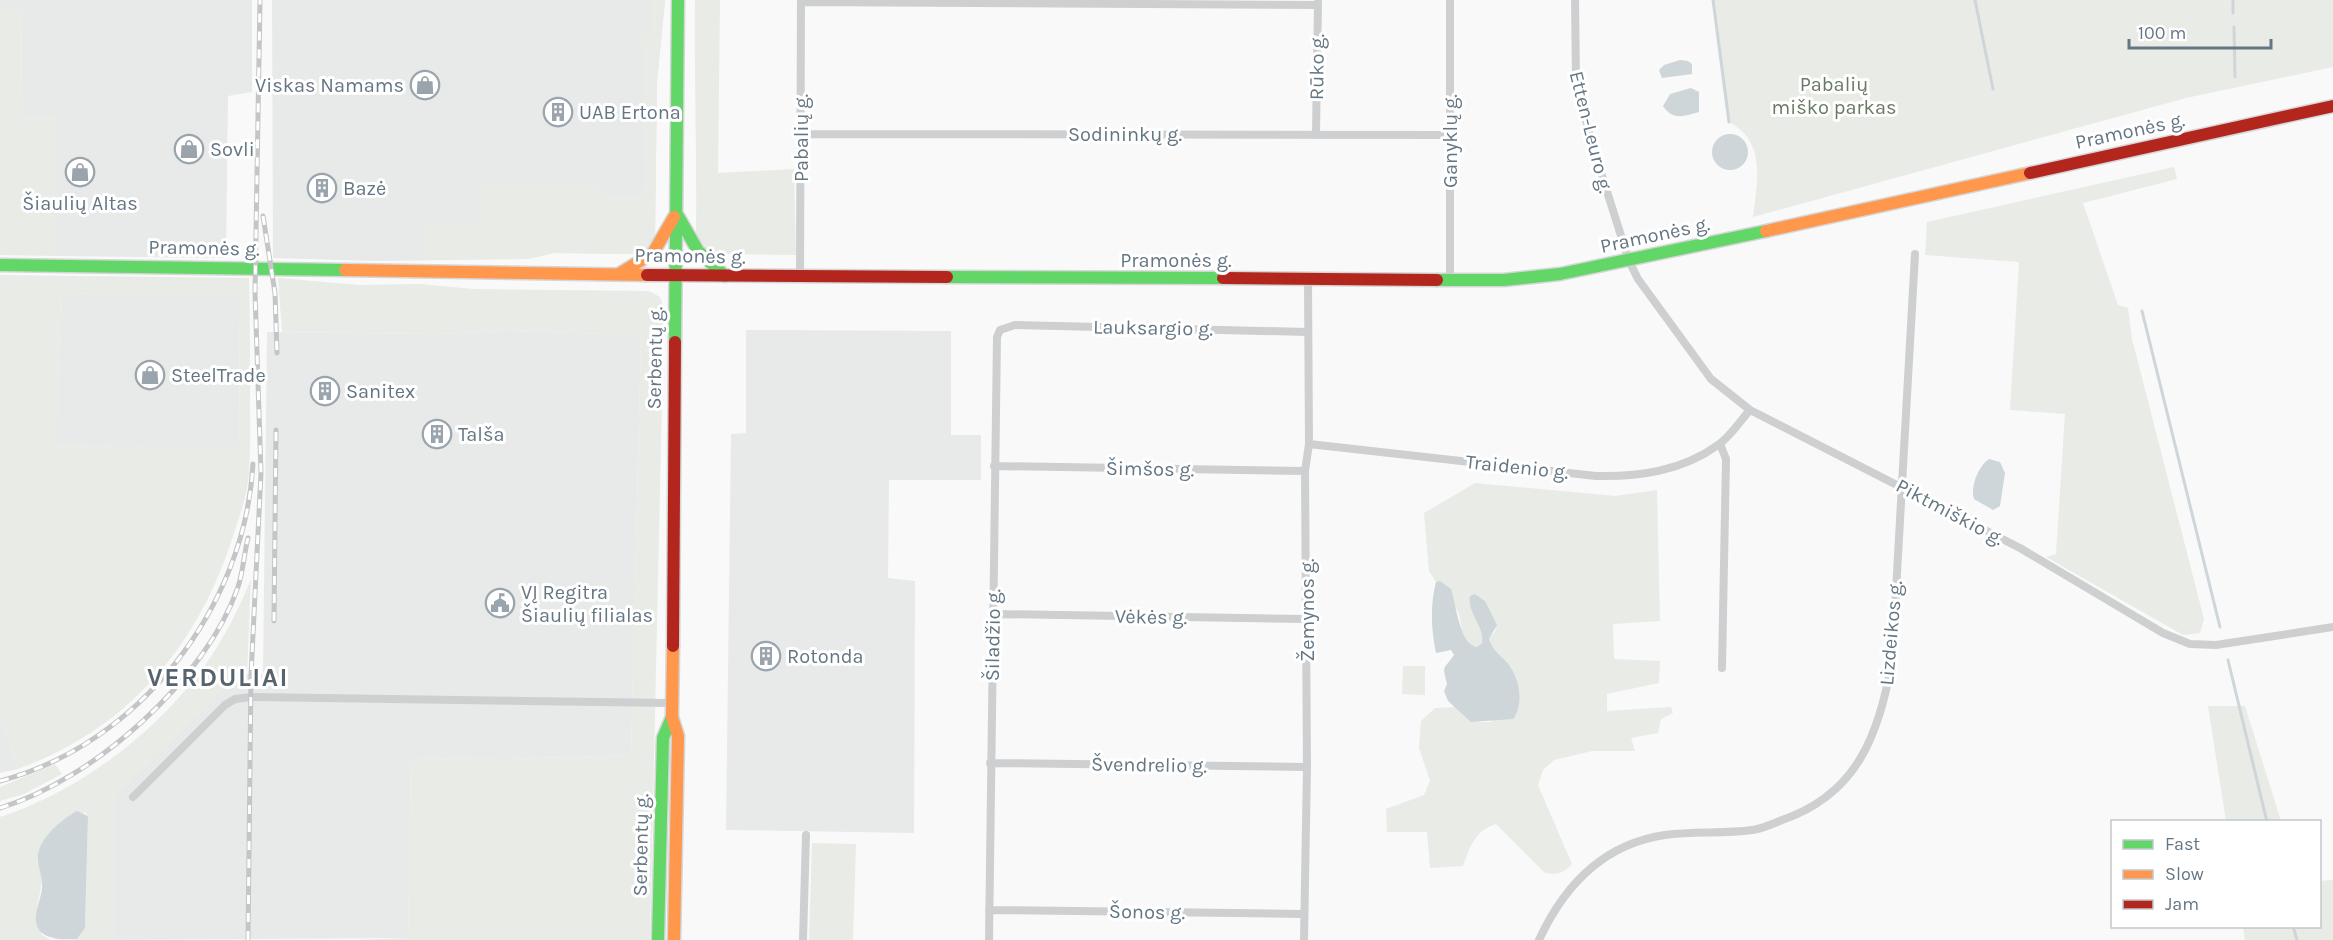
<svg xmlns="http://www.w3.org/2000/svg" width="2333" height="940" font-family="Karla,sans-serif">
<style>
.built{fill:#e8e9e9}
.green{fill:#e8ebe6;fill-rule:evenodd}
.water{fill:#ced6d9}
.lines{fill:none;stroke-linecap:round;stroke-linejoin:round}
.stream{stroke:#ced6d9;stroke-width:3}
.fast-casing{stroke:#d5d6d7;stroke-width:15}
.slow-casing{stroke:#d5d6d7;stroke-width:15}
.jam-casing{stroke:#d5d6d7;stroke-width:15}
.street{stroke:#cecfd0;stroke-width:8}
.fast{stroke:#63d668;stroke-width:12}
.slow{stroke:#ff974d;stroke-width:12}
.jam{stroke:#b3261e;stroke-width:12}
.rail-casing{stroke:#c3c5c6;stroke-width:5}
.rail{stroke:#fff;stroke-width:3;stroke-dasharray:9;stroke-linecap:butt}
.labels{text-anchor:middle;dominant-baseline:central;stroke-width:6;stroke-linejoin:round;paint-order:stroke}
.street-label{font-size:20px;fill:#657683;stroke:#fff}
.park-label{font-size:20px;fill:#687a64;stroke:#fff}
.poi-label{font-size:20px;fill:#657683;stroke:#fff;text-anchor:start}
.district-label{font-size:26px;font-weight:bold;letter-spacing:1.5px;fill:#57646e;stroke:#fff}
</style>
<rect width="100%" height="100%" fill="#f9f9f9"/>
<path class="built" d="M 0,0 L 252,0 L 252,92 L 228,96 L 226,258 L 56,256 L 56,116 L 21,116 L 22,10 L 0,10 Z
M 272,0 L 665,0 L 657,82 L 655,236 L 645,251 L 635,254 L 554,253 L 528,259 L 374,261 L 273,258 Z
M 62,293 L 240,297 L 239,450 L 57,444 Z
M 746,330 L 951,331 L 951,435 L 981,435 L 981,480 L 889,480 L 888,578 L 915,581 L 914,833 L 726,830 L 731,434 L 746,433 Z
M 509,331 L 641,335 L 631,755 L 505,759 L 411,758 L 408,938 L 115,940 L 115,794 L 237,674 L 263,674 L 267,332 L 435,334 Z
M 0,716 L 18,769 L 0,773 Z"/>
<path class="green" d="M 651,0 L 665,0 L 657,82 L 655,236 L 645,251 L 635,254 L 554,253 L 528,259 L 423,259 L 424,225 L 481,224 L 481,185 L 595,184 L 606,196 L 644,196 L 642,32 L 651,31 Z
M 695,0 L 720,0 L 718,173 L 794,169 L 796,255 L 719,254 C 706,252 700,244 696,232 C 697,154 694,77 695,0 Z
M 1713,0 L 2333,0 L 2333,67 L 2186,98 L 1753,217 C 1757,182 1767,142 1729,122 Z
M 22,9 L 21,116 L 56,116 L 56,256 L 0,255 L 0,10 Z
M 2174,167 L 2177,179 L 2083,203 L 2118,305 L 2128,308 L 2132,339 L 2204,619 L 2200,633 L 2183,635 L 2046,557 L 2056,554 L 2065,414 L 2010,410 L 2019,262 L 1925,255 L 1927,222 Z
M 0,275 L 249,278 C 250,319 250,360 250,400 C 250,428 251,455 248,482 C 245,501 238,521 232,539 C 197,648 126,730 18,769 L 0,716 ZM 62,293 L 240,298 L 239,449 L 58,444 Z
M 278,278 L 360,285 L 419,284 L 474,289 L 649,291 L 660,297 L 664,308 L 650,940 L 357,940 L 408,938 L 411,758 L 505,759 L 631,755 L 641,335 L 509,331 L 435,334 L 282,332 Z
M 1475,483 L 1615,496 L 1657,490 L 1660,621 L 1613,624 L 1614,659 L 1660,661 L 1659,683 L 1607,694 L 1607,711 L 1671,707 L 1673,713 L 1661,719 L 1658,733 L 1631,738 L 1635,751 L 1592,751 L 1554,760 L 1543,770 L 1538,785 L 1572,864 C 1563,873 1558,875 1545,873 L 1496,824 C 1475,830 1470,847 1463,866 L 1430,868 L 1427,832 L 1387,832 L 1386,809 L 1424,795 L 1430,781 L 1419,748 L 1421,721 L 1435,708 L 1455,707 L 1472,722 L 1491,722 L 1510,667 L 1492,648 L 1489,639 L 1496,630 L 1485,601 L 1475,594 L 1478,624 L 1483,635 L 1483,643 L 1477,647 C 1458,646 1464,625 1458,612 C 1453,601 1446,591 1440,581 L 1436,582 L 1429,571 L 1424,513 Z
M 251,580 L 247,674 L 237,674 L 115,794 L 115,940 L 73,940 L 77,939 L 85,928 L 88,816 L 85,812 L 37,859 L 43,876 L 37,908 L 42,935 L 51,940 L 0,940 L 0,817 C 87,789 178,717 223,637 C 234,619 242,599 251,580 Z
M 1403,666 L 1425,666 L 1425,695 L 1402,694 Z
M 2208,706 L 2245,706 L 2281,821 L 2226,821 Z
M 55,764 L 62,774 L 24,794 L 0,801 L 0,787 Z
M 812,843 L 856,844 L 853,940 L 809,940 Z
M 2333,880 L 2333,940 L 2245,940 L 2243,927 L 2320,926 L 2320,881 Z"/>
<path class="water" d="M 1680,60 L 1688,61 L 1692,64 L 1692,74 L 1662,78 L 1659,70 L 1664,65 Z
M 1691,88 L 1699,92 L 1699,112 C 1684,116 1673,121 1663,106 L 1670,94 Z
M1712 152a18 18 0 1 1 36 0a18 18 0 1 1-36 0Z
M 1989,459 L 2000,462 L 2005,473 L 2000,506 L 1993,510 L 1974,499 C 1970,488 1978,466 1989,459 Z
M 1440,581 L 1451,589 C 1456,604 1460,646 1477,647 L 1482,643 C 1485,626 1467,614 1470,596 L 1475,594 L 1485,601 L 1497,625 L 1489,639 C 1493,652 1502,656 1509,665 C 1520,680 1524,705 1513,719 L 1471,722 L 1448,701 L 1444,691 L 1447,684 C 1442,664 1443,671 1454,655 L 1451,650 L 1436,653 C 1431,629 1430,605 1436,582 Z
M 77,811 L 88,816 L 85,928 L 77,939 C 61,940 38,940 36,921 C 35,910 41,899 42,888 C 43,878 39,871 38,861 C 35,841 62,819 77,811 Z"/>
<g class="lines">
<path class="stream" d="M 1713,0 L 1729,122
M 1975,0 L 1993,89
M 2233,0 L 2233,13
M 2234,27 L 2235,77
M 2142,311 L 2220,627
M 2228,660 L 2267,822
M 2293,926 L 2297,940"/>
<g class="fast-casing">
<path id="fast" d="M 678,216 L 698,251 L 725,276
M 0,265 L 345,270
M 947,277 L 1223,278
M 1437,280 L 1504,280 L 1560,274 L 1766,231
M 675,342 L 678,0
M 658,940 L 663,738 L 672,717"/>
</g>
<g class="slow-casing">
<path id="slow" d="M 1766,231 L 2030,173
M 345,270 L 647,275
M 619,274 L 653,253 L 674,217
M 673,646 L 672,717 L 678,736 L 674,940"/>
</g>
<g class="jam-casing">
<path id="jam" d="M 2030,173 L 2333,106
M 647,275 L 947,277
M 1223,278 L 1437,280
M 673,646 L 675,342"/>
</g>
<path class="street" d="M 1575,0 L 1576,80 L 1592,144 L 1629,261 L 1638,279 L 1711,379 L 1750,410 L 2020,548 L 2163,633 L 2190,644 L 2216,645 L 2333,627
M 801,2 L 1318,5
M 801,134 L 1450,135
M 1316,134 L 1318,2
M 800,276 L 801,0
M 1450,281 L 1450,0
M 1309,444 L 1596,476 C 1639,477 1682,471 1718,445 C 1730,437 1740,421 1750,410
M 1720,444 L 1726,459 L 1722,668
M 994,466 L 1305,471
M 994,614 L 1307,619
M 990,763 L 1307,767
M 133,797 L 225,705 L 235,699 L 251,697 L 672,703
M 989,910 L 1304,914
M 803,940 L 806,835
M 989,940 L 997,337 L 1000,330 L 1015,325 L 1307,332
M 1304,940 L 1307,767 L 1305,471 L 1309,444 L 1308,281
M 1539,940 C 1564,886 1603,844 1665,835 C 1694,831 1723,834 1752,830 C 1762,829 1772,824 1782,820 C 1858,794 1878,735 1892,662 L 1915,254"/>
<use href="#fast" class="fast"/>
<use href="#slow" class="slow"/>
<use href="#jam" class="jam"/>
<g class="rail-casing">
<path id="rail" d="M 263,216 L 275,293 L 277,353
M 274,621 L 276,430
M 0,781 C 140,744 245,607 253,464
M 0,808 C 93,780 206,680 238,587 C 243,572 244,554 248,538
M 248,940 L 251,675 L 261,473 L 255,292 L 260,0"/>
</g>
<use href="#rail" class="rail"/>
</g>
<defs>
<g id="shop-ring" transform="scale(1.5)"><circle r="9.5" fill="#fff" stroke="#99a4ac" stroke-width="1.5"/><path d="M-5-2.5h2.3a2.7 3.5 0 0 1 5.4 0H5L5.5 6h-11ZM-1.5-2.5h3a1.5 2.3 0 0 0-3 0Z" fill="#99a4ac"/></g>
<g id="building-ring" transform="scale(1.5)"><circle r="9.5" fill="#fff" stroke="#99a4ac" stroke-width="1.5"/><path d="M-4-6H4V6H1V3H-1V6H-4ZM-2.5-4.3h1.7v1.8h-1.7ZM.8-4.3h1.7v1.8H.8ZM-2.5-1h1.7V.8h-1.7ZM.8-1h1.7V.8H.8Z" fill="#99a4ac"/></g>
<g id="civic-ring" transform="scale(1.5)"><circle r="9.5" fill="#fff" stroke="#99a4ac" stroke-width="1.5"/><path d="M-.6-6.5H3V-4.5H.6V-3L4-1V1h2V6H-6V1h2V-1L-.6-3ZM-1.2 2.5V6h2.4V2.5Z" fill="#99a4ac"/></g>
</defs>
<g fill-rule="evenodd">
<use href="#shop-ring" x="425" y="85"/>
<use href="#building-ring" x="558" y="112"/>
<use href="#shop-ring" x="189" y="149"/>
<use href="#shop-ring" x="80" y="172"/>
<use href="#building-ring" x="322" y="188"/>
<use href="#shop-ring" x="150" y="375"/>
<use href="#building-ring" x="325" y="391"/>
<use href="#building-ring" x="437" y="434"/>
<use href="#civic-ring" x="500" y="603"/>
<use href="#building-ring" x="766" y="656"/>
</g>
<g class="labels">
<g class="street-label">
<text transform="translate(1317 67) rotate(-89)">Rūko g.</text>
<text transform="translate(2130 131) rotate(-12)">Pramonės g.</text>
<text transform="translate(1591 132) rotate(76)">Etten-Leuro g.</text>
<text x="1125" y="134">Sodininkų g.</text>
<text transform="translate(801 138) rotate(-90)">Pabalių g.</text>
<text transform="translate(1450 141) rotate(-90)">Ganyklų g.</text>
<text transform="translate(1655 235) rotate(-12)">Pramonės g.</text>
<text transform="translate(204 248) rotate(1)">Pramonės g.</text>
<text transform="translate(690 256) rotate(1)">Pramonės g.</text>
<text x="1176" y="260">Pramonės g.</text>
<text transform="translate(1153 328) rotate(1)">Lauksargio g.</text>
<text transform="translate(655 358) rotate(-89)">Serbentų g.</text>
<text transform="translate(1517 467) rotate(6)">Traidenio g.</text>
<text transform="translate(1150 469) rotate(1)">Šimšos g.</text>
<text transform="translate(1950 512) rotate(28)">Piktmiškio g.</text>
<text transform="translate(1307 610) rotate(-90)">Žemynos g.</text>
<text transform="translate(1151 617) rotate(1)">Vėkės g.</text>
<text transform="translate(1891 633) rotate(-85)">Lizdeikos g.</text>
<text transform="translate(993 635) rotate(-89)">Šiladžio g.</text>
<text transform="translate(1149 765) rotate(1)">Švendrelio g.</text>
<text transform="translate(641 845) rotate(-89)">Serbentų g.</text>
<text transform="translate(1147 912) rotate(1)">Šonos g.</text>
</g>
<g class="park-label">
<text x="1834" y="84">Pabalių<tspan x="1834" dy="23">miško parkas</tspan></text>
</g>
<g class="poi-label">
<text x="404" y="85" text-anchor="end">Viskas Namams</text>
<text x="579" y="112">UAB Ertona</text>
<text x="210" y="149">Sovli</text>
<text x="343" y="188">Bazė</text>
<text x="80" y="203" text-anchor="middle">Šiaulių Altas</text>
<text x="171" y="375">SteelTrade</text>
<text x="346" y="391">Sanitex</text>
<text x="458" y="434">Talša</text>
<text x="521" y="592">VĮ Regitra<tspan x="521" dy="23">Šiaulių filialas</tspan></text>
<text x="787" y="656">Rotonda</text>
</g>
<g class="district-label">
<text x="218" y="677">VERDULIAI</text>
</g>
</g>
<rect x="2111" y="820" width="210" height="108" fill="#ffffff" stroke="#c1c8cd" stroke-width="1.5"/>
<rect x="2123" y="840" width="30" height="9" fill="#63d668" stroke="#c1c8cd" stroke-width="1.5"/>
<text x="2165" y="850" font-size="18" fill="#657683">Fast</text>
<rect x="2123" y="870" width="30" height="9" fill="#ff974d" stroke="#c1c8cd" stroke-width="1.5"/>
<text x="2165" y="880" font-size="18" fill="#657683">Slow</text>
<rect x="2123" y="900" width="30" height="9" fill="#b3261e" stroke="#c1c8cd" stroke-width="1.5"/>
<text x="2165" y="910" font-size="18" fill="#657683">Jam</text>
<path d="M2129 39v9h142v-9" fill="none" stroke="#657683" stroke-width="3"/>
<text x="2138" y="39" font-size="18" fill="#657683" stroke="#ffffff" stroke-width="4.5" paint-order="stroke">100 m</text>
</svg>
